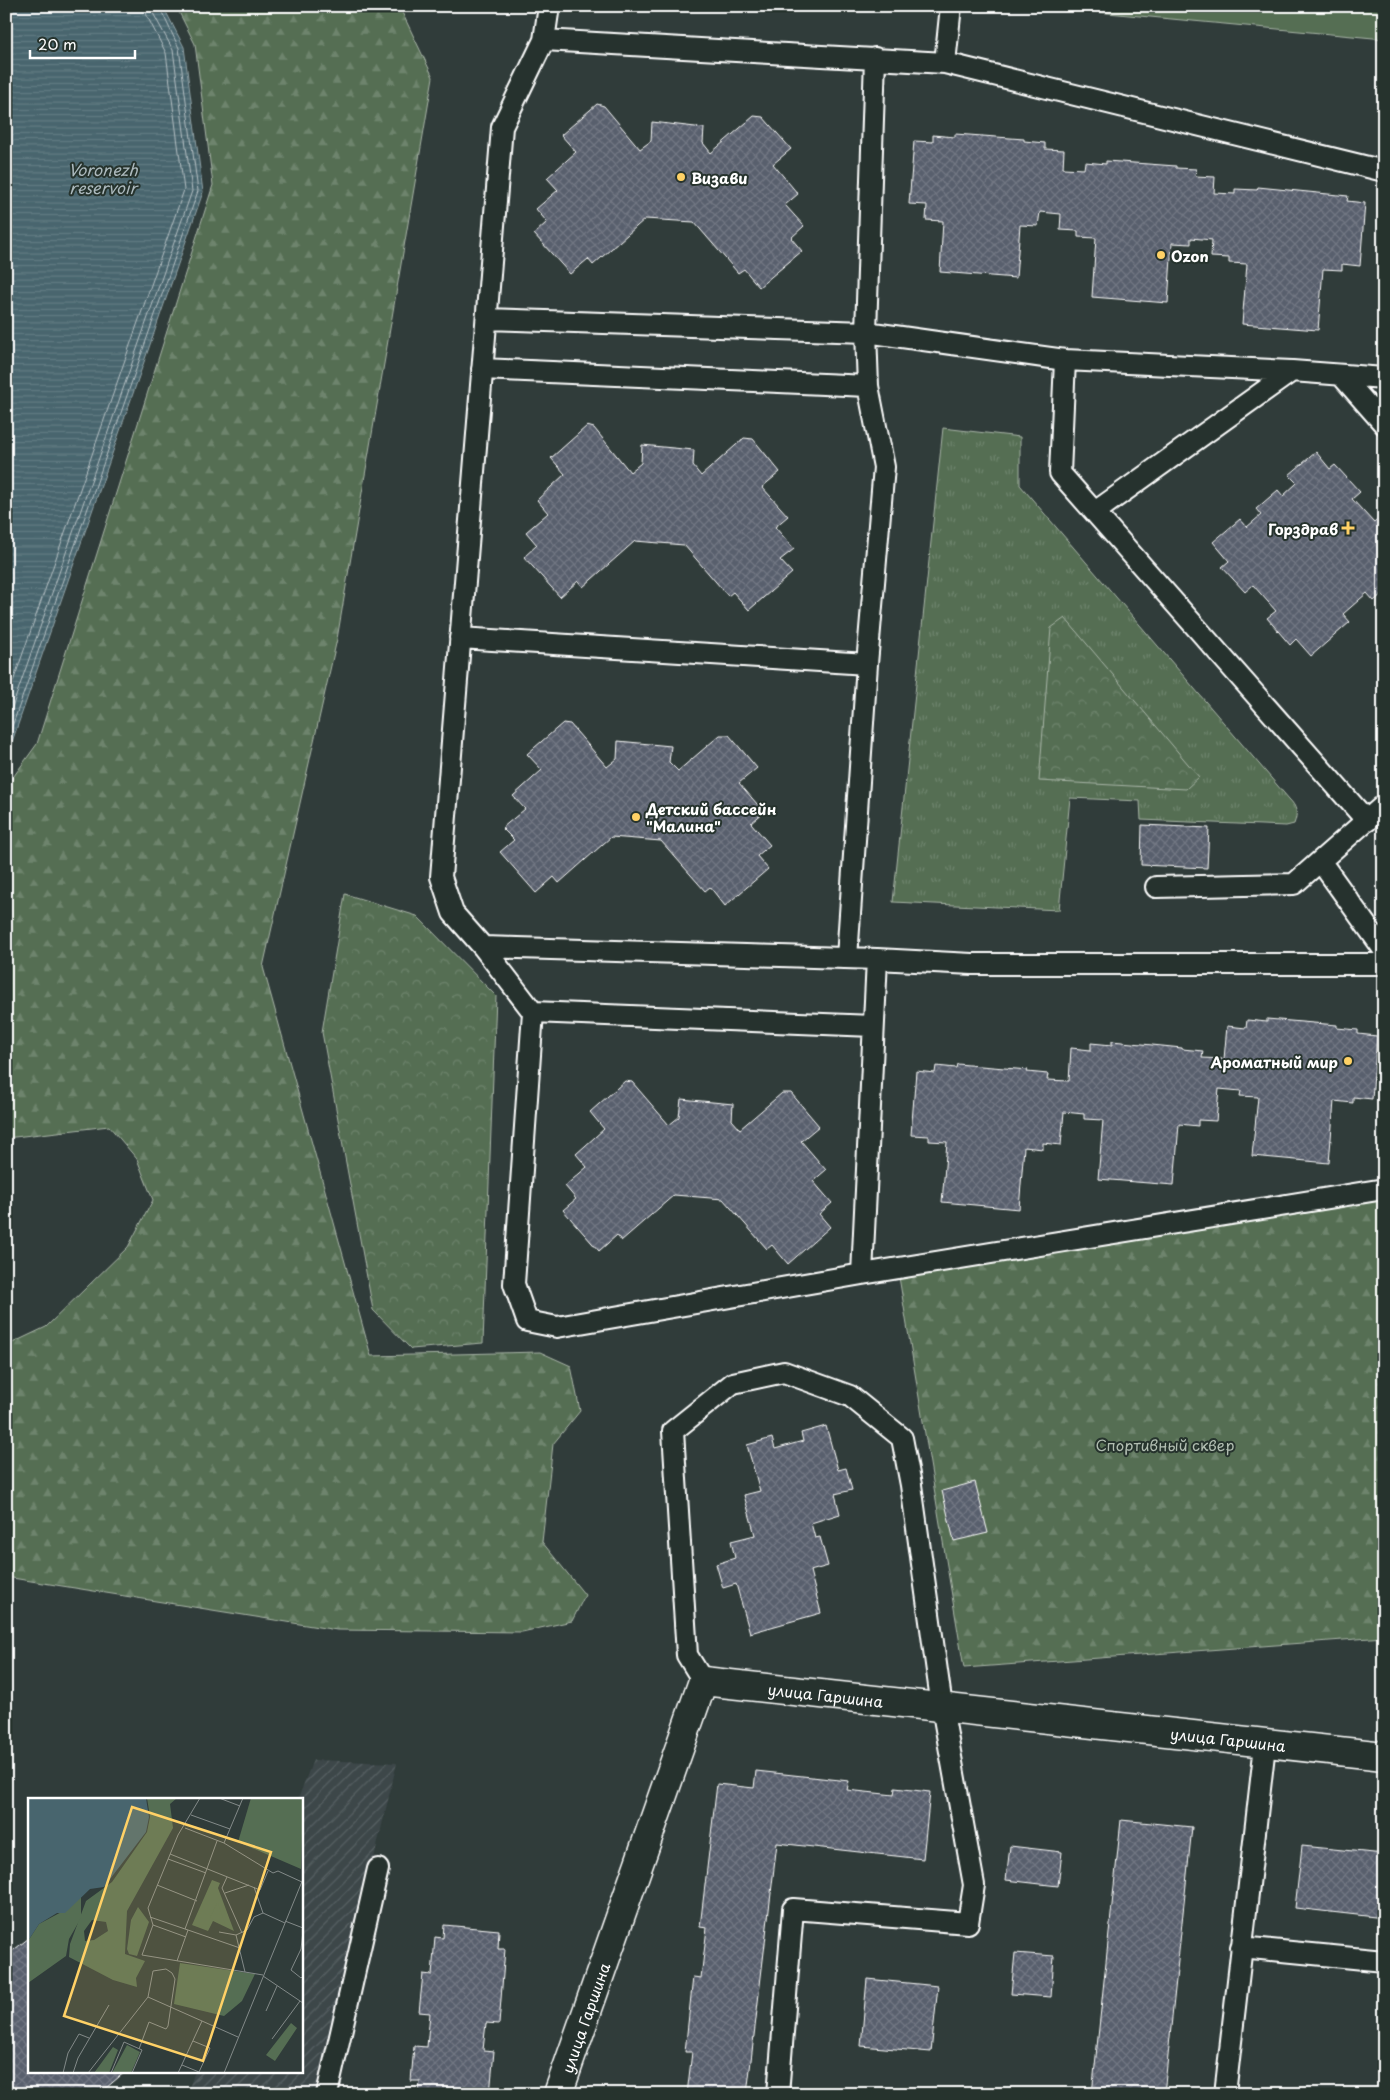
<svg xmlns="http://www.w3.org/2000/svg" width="1390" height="2100" font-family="'Playpen Sans',sans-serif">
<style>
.industrial{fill:url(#industrial-furrows)}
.grass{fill:url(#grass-tufts);stroke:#aab6a9}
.forest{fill:url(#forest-firs);stroke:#aab6a9}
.park{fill:url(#park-crowns);stroke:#aab6a9}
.pitch{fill:#556e53;stroke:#aab6a9}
.water{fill:url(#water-rules);stroke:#91a3a8}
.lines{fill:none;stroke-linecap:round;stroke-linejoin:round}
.shore{stroke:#b6c1c5;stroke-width:1}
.building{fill:url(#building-cross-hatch);stroke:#fff}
.lane-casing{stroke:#fff;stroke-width:24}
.street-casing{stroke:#fff;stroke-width:31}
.lane{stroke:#26332d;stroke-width:20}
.street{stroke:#26332d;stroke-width:28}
.poi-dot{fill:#ffd166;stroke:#26332d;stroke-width:2}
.labels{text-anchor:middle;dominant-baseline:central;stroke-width:4;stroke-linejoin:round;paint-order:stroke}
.poi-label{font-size:15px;font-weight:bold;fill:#fff;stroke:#26332d;text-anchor:start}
.park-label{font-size:15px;fill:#b2beb2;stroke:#26332d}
.street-label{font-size:15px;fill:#fff;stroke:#26332d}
.water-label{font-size:16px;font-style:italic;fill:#adbabe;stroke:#26332d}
.inset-road{fill:none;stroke:#838a89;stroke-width:1}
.view{fill:#ffd166;fill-opacity:0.15;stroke:#ffd166;stroke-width:2.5}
.inset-edge{fill:none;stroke:#fff;stroke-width:2.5}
</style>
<defs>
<pattern id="industrial-furrows" width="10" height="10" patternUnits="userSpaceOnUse" patternTransform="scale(1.25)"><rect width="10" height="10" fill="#3c4649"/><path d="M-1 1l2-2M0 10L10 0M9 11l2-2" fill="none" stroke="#596264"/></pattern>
<pattern id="grass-tufts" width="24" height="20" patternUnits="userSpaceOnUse" patternTransform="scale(1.25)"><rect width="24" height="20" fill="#556e53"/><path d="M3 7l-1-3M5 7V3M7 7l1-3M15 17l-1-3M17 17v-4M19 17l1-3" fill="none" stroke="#6e846d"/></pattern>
<pattern id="forest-firs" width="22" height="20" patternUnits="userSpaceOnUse" patternTransform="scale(1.25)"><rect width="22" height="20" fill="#556e53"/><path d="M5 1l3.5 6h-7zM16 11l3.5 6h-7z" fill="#6e846d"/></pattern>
<pattern id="park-crowns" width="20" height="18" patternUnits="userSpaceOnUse" patternTransform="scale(1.25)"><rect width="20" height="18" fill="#556e53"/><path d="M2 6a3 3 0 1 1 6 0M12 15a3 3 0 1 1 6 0" fill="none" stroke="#6e846d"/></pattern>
<pattern id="water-rules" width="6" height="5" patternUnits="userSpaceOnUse" patternTransform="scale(1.25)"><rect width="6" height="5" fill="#48656e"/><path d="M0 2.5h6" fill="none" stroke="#637c84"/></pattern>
<pattern id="building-cross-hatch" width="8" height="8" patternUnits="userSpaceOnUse" patternTransform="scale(1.25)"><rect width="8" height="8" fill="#595f6d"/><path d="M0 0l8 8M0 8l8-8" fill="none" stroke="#727783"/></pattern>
</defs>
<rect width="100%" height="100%" fill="#303c3a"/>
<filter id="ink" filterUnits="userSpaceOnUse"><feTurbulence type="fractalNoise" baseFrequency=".02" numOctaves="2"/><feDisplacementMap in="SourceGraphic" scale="10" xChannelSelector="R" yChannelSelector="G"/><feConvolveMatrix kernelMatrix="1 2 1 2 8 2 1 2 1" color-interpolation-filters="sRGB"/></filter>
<g filter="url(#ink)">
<path class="industrial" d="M 313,1760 L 397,1763 L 317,2094 L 187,2094 L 195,2071 L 301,2071 L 301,1799 L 298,1799 Z"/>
<path class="grass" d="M 943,428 L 1020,437 L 1020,485 L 1289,799 C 1297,807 1298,813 1294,824 L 1286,826 L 1141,820 L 1140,801 L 1070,798 L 1059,910 L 893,902 Z"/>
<path class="forest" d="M 176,6 L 399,6 L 433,77 L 337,639 L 263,967 L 371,1356 L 540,1352 L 571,1366 L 580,1411 L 553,1444 L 542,1542 L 585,1595 L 572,1621 L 522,1632 L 337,1630 L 6,1577 L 6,1346 L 46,1327 L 128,1247 L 153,1200 L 137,1159 L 109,1126 L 6,1138 L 6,787 L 37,744 L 213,185 L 195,44 Z
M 1384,1195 L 1384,1637 L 964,1668 L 899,1277 Z"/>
<path class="park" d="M 1065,618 L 1199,777 L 1186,789 L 1039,781 L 1051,628 Z
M 345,894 L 417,916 L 496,996 L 483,1343 L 411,1349 L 373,1310 L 322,1032 Z"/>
<path class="pitch" d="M 1065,6 L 1384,6 L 1384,39 L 1065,9 Z"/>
<path class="water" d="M 6,6 L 163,6 L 184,47 L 203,192 L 6,759 Z"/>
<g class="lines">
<path class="shore" d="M 6,702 L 184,190 L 166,53 L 147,16 L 145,6
M 6,725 L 192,191 L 173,50 L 153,13 L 152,6
M 6,744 L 198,191 L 179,48 L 159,6"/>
</g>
<path class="building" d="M 597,104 L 604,106 L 640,149 L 651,141 L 652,122 L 704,128 L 703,143 L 711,153 L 754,116 L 763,117 L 791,149 L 773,164 L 798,194 L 785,205 L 804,226 L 791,238 L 802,251 L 759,287 L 744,269 L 738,273 L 694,222 L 645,219 L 593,265 L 588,259 L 570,274 L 534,234 L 547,222 L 536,209 L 558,190 L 547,178 L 576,152 L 561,135 Z
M 955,134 L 1024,139 L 1024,141 L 1045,143 L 1045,149 L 1064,150 L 1063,168 L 1084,169 L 1085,162 L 1106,164 L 1106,161 L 1176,166 L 1176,168 L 1196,169 L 1195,176 L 1215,177 L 1214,193 L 1235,194 L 1235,189 L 1257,190 L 1258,187 L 1348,196 L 1347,201 L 1365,203 L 1360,266 L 1342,264 L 1342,270 L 1323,269 L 1318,330 L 1242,324 L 1247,264 L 1229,263 L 1229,258 L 1211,257 L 1212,240 L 1191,238 L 1191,244 L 1172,243 L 1168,303 L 1092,297 L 1096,238 L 1078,237 L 1078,231 L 1060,230 L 1061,214 L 1040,212 L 1038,226 L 1020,225 L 1016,278 L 940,272 L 943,221 L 926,220 L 927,205 L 909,204 L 914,141 L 933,142 L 933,135 L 955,137 Z
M 587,426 L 594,428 L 630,472 L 641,463 L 642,445 L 694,450 L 693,466 L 701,476 L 744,438 L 753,439 L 780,472 L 762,487 L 788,516 L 775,527 L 794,549 L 780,560 L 792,573 L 749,610 L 733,592 L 728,596 L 684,545 L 635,541 L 583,587 L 578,581 L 560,597 L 524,557 L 537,545 L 526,532 L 548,513 L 537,500 L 565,474 L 551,458 Z
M 1316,452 L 1330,469 L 1335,465 L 1360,492 L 1352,499 L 1374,523 L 1381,517 L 1384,520 L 1384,592 L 1374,601 L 1367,593 L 1343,614 L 1350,622 L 1311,656 L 1296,639 L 1290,645 L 1267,618 L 1276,611 L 1253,585 L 1245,592 L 1222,567 L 1229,561 L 1213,542 L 1240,519 L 1247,527 L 1261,515 L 1256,509 L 1278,490 L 1283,496 L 1297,483 L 1289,475 Z
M 563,723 L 570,724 L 607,767 L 617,759 L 618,741 L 671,746 L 669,762 L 678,771 L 720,735 L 729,735 L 757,768 L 739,783 L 764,812 L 751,823 L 770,845 L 757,856 L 768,869 L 725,906 L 710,887 L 705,891 L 661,841 L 611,837 L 559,883 L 554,877 L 536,893 L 500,852 L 514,840 L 502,828 L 525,809 L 513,796 L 542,770 L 527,754 Z
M 1142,825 L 1209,828 L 1207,868 L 1141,865 Z
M 1267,1019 L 1337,1025 L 1337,1028 L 1358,1030 L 1358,1034 L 1377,1036 L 1372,1099 L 1353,1097 L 1353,1103 L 1334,1101 L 1329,1163 L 1252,1156 L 1258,1097 L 1240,1096 L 1241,1091 L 1219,1089 L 1216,1121 L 1198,1120 L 1198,1126 L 1179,1124 L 1174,1185 L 1098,1179 L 1103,1120 L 1084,1119 L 1084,1114 L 1064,1112 L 1061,1145 L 1043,1143 L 1043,1149 L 1024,1147 L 1019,1209 L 942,1202 L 947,1142 L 929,1141 L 929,1136 L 911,1135 L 916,1071 L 935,1073 L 936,1066 L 956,1068 L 957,1064 L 1028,1070 L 1027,1072 L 1048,1074 L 1047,1080 L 1069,1081 L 1071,1048 L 1091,1050 L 1091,1043 L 1112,1045 L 1112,1041 L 1182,1048 L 1182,1049 L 1203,1051 L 1202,1058 L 1224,1059 L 1227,1026 L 1246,1028 L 1247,1020 L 1267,1022 Z
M 625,1081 L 632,1082 L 669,1125 L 679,1117 L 681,1099 L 733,1104 L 732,1120 L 740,1129 L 782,1093 L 791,1093 L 819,1126 L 801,1141 L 826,1170 L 813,1181 L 832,1203 L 819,1214 L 830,1227 L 788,1264 L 772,1245 L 767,1249 L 723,1199 L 674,1195 L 621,1241 L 617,1235 L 599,1251 L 563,1210 L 576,1199 L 565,1186 L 587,1167 L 576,1154 L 604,1129 L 590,1112 Z
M 826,1426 L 838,1470 L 846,1468 L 852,1490 L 835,1494 L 840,1514 L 811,1523 L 815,1538 L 820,1537 L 828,1566 L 810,1571 L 821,1613 L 750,1633 L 736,1584 L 723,1588 L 716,1564 L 735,1558 L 731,1541 L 755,1535 L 744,1495 L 760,1491 L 747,1445 L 772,1438 L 775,1449 L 803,1441 L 801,1433 Z
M 975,1482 L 988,1533 L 954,1541 L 942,1491 Z
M 756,1771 L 849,1781 L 847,1790 L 894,1795 L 895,1788 L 930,1792 L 923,1859 L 777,1843 L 747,2094 L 687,2094 L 692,2052 L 685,2052 L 693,1977 L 701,1978 L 707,1928 L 700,1927 L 717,1784 L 754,1788 Z
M 1121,1820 L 1192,1827 L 1164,2094 L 1092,2094 Z
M 1010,1846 L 1062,1852 L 1058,1886 L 1006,1880 Z
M 1302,1846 L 1384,1854 L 1384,1918 L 1295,1908 Z
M 444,1925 L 499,1930 L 498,1949 L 505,1949 L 499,2024 L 486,2023 L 483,2050 L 494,2051 L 490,2094 L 419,2094 L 420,2081 L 411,2081 L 414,2046 L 427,2047 L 430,2013 L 419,2012 L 423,1974 L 432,1975 L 435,1937 L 443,1938 Z
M 29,1938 L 29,2071 L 126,2071 L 99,2094 L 6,2094 L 6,1956 Z
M 1015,1953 L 1054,1956 L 1051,1997 L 1011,1994 Z
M 867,1979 L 938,1986 L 931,2052 L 861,2046 Z"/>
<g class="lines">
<g class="lane-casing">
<path id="lane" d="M 549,6 L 544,40 L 502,127 L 441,877 L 453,913 L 483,947 L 533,1012 L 514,1284 L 527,1321 L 557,1327 L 862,1274 L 1384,1189
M 544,40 L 945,63 L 1384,171
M 945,63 L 951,6
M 488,319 L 866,332 L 1065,360 L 1292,371 L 1384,378
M 1065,360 L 1060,473 L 1367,821
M 482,369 L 868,386
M 1341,375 L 1384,424
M 1095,512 L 1292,371
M 460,638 L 867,664
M 1321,862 L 1384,950
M 1156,887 L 1294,884 L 1384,805
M 483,947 L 877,959
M 847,958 L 867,664 L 884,467 L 868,386 L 866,332 L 875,58
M 533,1012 L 873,1026
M 862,1274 L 877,959 L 972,964 L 1384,964
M 703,1681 L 687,1655 L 673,1431 L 733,1383 L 784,1372 L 850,1396 L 902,1438 L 911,1485 L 942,1707 L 974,1885 L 968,1923 L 793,1909 L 778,2094
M 1241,1947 L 1384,1961
M 327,2094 L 378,1869
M 1225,2094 L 1265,1745"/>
</g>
<g class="street-casing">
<g id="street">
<path id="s1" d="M 558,2094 L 703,1681 L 1384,1756"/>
</g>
</g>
<use href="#lane" class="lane"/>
<use href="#street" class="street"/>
</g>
</g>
<g class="poi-dot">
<circle cx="681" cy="177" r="5"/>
<circle cx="1161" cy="255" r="5"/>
<path d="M1345.5 520.5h5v5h5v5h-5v5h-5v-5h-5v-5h5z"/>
<circle cx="636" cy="817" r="5"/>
<circle cx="1348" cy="1061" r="5"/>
</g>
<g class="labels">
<g class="poi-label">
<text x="691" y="177">Визави</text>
<text x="1171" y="255">Ozon</text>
<text x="1338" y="528" text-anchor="end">Горздрав</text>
<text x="646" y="808">Детский бассейн<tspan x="646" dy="17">"Малина"</tspan></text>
<text x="1338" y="1061" text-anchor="end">Ароматный мир</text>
</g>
<g class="park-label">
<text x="1165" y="1444">Спортивный сквер</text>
</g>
<g class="street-label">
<text stroke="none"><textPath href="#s1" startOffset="561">улица Гаршина</textPath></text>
<text stroke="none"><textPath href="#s1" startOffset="966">улица Гаршина</textPath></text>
<text stroke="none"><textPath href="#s1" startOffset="81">улица Гаршина</textPath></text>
</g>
<g class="water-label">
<text x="103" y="169">Voronezh<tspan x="103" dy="18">reservoir</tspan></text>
</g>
</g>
<g transform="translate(28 1798)">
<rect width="275" height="275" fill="#303c3a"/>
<path d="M 184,82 L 192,85 L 190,90 L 206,133 L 185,123 L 180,133 L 164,127 ZM 99,247 L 112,254 L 103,275 L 84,275 ZM 85,249 L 90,252 L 81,275 L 66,275 Z" fill="#556e53"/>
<path d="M 119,0 L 149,0 L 142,6 L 145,30 L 99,113 L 97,156 L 117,163 L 108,180 L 109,189 L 85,182 L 41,159 L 42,146 L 58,103 L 84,84 L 119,34 L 122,19 ZM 64,122 L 78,124 L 80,133 L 66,142 L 57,143 L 56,133 ZM 152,165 L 227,176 L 214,203 L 196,218 L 146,206 Z" fill="#556e53" fill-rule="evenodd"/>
<path d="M 53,98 L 53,120 L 41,141 L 38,158 L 0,185 L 0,143 L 11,126 L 39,111 Z" fill="#556e53"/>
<path d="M 189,105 L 190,105 L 197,126 L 182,120 ZM 110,109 L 121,124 L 109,158 L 101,156 L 99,151 L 103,122 ZM 263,225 L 269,230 L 247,263 L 238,257 Z" fill="#556e53"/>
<path d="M 223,0 L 275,0 L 273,71 L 210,44 Z" fill="#556e53"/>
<path d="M 0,0 L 118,0 L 121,19 L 118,34 L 76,89 L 62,91 L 37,115 L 29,115 L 11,126 L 0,143 Z" fill="#48656e"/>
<path class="inset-road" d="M 172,0 L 150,37 L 120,110 L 125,127 L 114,157 L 235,177M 191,0 L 212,8M 163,17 L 202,31M 157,30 L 196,45 L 245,75 L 250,73 L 274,84M 196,45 L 215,0M 142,56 L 232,92 L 240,73M 140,61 L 178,75M 199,79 L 194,90 L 214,135M 129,87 L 169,103M 226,89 L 235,115 L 257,125M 197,95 L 221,87M 122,119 L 160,132M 257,123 L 275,130M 125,127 L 158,139M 157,131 L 189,43M 275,133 L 273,151 L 263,172 L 273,180 L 275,178M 191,134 L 208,137 L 219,132 L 226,119 L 235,115M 208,137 L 217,174M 149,163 L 160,132 L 212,150M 235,178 L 275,205M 238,213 L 249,188M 244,241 L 272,203M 111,251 L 121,224 L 138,231 L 140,228 L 147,181 L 144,175 L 138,171 L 125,173 L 120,199M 154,267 L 171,274 L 182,250 L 165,243M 35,275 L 40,255 L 51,236 L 61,240M 45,275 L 50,260 L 81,207M 60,275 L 120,199 L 210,239M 83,275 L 96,244 L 114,252 L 104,275M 150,275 L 174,223M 196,275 L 275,81"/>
<path class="view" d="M 104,9 L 243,54 L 175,263 L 36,218 Z"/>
<rect width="275" height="275" class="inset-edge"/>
</g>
<rect width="1390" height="2100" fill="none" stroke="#26332d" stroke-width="25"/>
<rect x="12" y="12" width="1365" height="2075" fill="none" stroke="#fff" stroke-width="2" filter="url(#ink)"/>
<path d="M30 50v8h105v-8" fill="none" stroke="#ffffff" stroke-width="2.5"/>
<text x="38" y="50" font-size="15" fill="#ffffff" stroke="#26332d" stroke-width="4" paint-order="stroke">20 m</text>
</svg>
